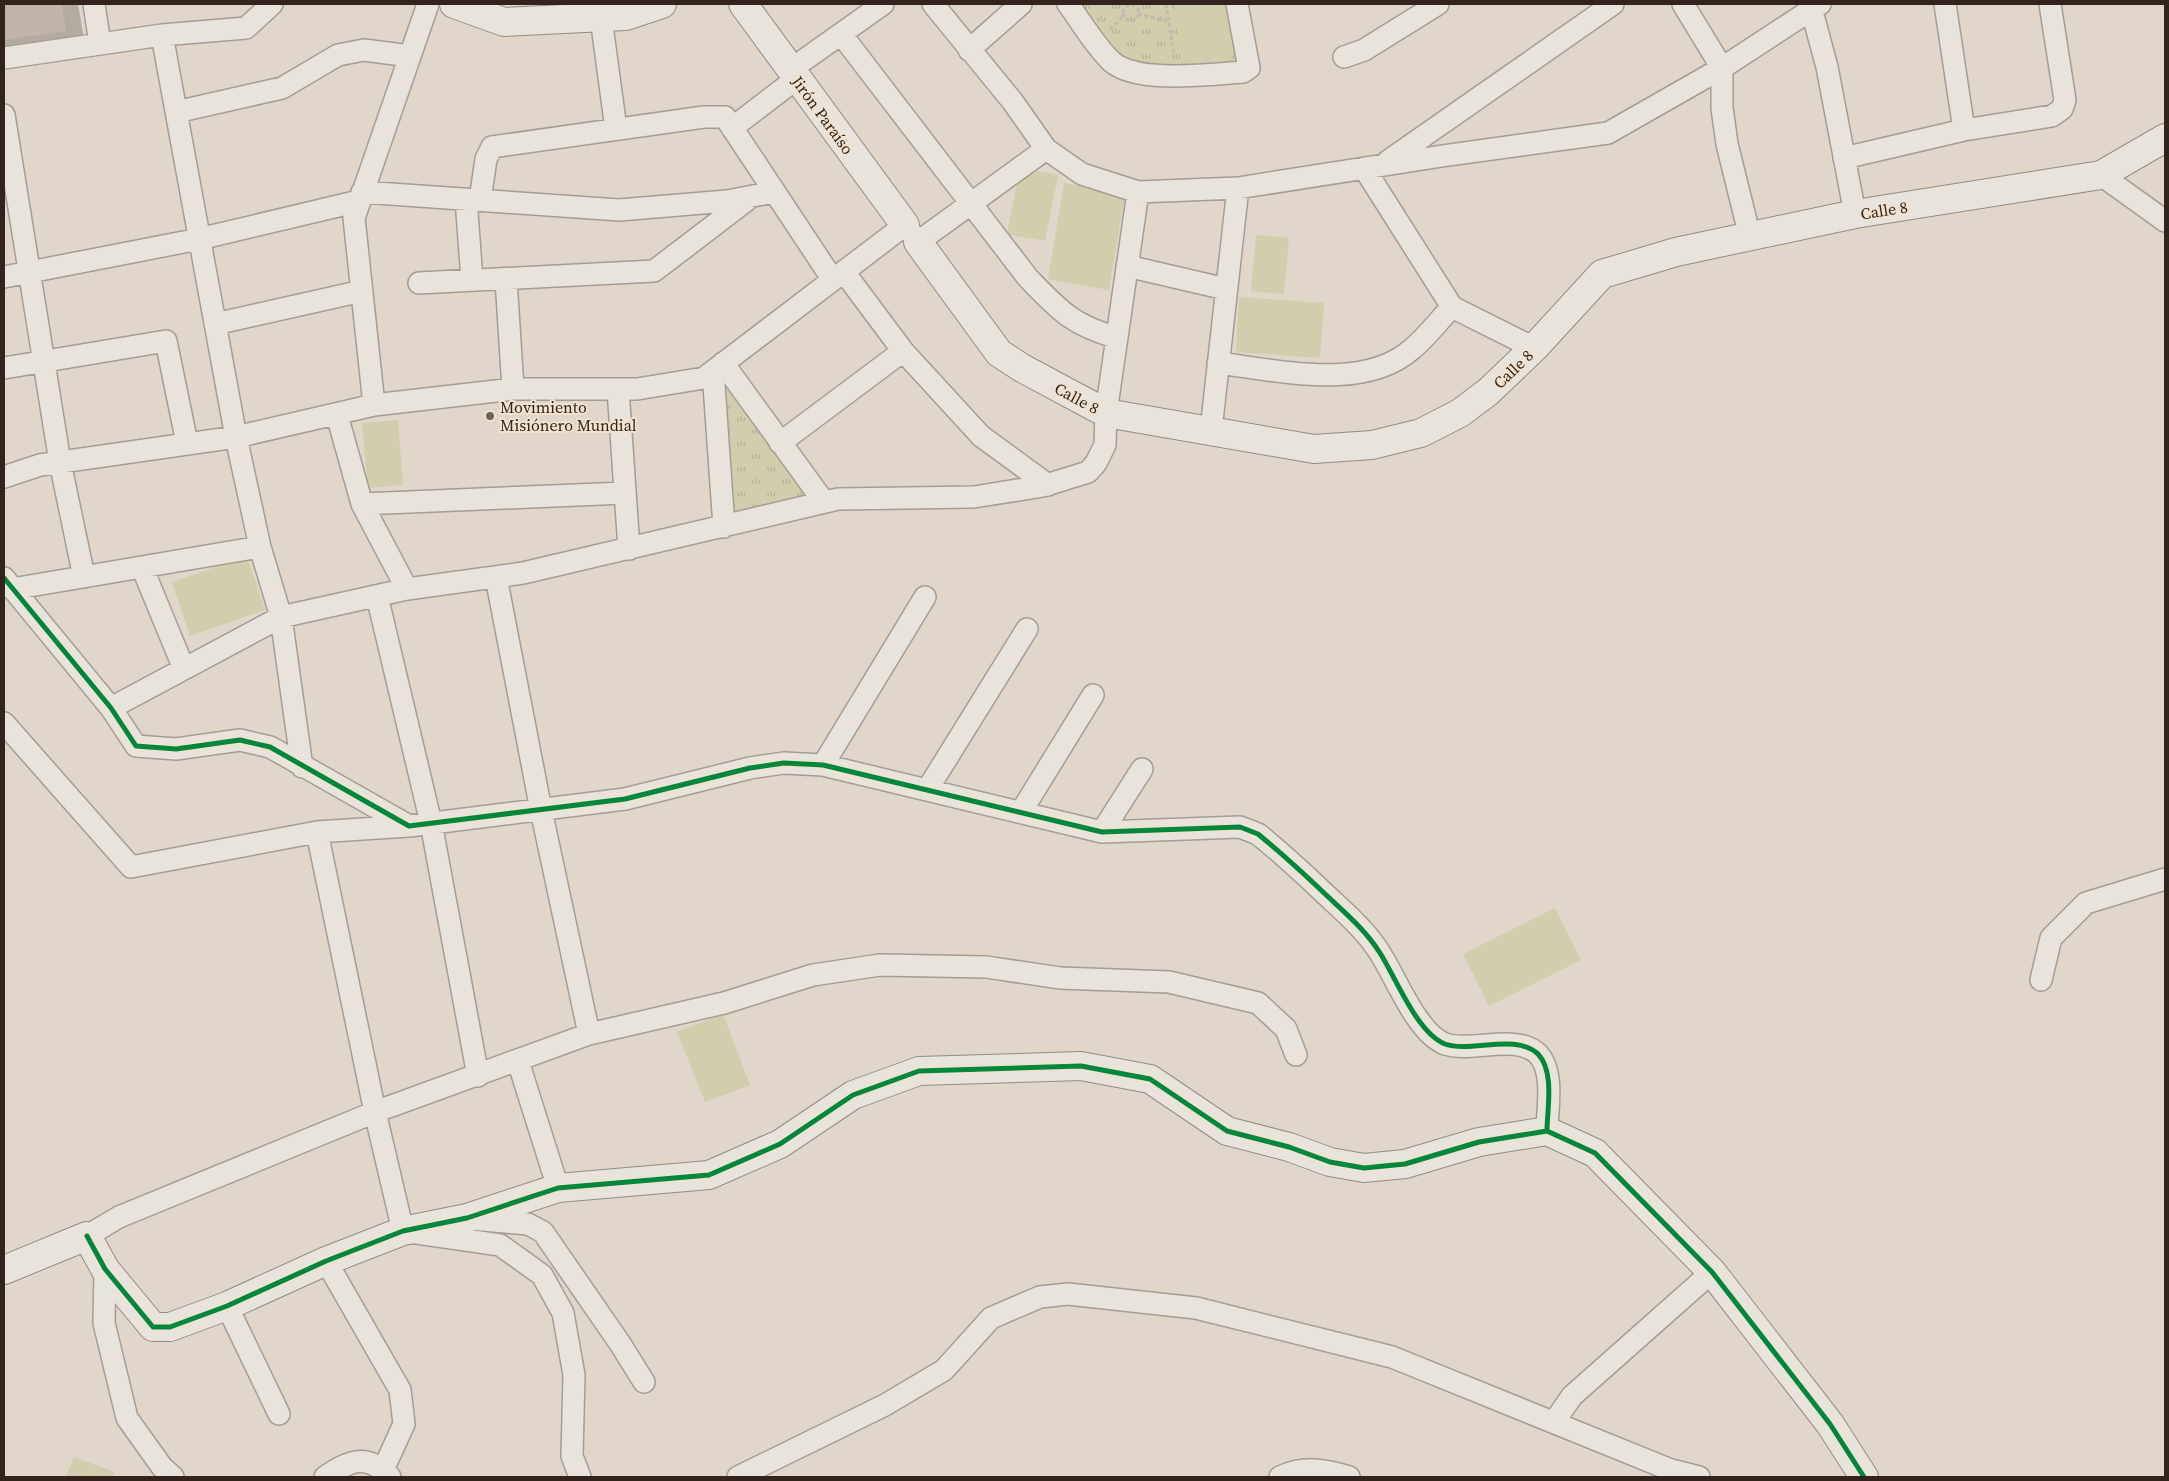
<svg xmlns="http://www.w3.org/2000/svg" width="2169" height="1481" font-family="'Source Serif 4',serif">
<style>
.grass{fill:url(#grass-tufts)}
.pitch{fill:#d2cdac}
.shadow{fill:#0003}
.building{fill:#c3b4aa}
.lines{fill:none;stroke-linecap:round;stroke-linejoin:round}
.street-casing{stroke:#a59c93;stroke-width:24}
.secondary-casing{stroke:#948b83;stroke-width:30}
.path{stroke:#c1b9b2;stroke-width:3;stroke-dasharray:4 2.5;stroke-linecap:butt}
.street{stroke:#e8e3db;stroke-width:21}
.secondary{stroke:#e8e3db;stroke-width:28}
.cycleway-casing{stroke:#f2e3ce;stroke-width:8}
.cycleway{stroke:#00873e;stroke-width:5}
.poi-dot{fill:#6f6259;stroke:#f2e3ce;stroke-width:2}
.labels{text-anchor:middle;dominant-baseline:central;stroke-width:4;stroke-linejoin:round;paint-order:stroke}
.street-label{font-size:16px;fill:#32241c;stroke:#f2e3ce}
.poi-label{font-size:16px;fill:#32241c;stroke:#f2e3ce;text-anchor:start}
</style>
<defs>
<pattern id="grass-tufts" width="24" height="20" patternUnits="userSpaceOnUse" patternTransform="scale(1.25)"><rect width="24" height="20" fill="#d2cdac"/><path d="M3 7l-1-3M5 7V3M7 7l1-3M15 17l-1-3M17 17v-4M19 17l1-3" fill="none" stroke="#b5b093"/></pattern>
</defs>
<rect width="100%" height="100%" fill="#e0d6c9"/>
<path class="grass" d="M 1078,4 L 1232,4 L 1242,58 L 1237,66 L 1134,65 L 1110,52 Z
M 732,387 L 804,493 L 803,499 L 734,513 L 730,507 L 723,395 L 726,390 Z"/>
<path class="pitch" d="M 1175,4 L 1223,4 L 1230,55 L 1182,62 Z
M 1020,168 L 1058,175 L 1045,241 L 1007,234 Z
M 1064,183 L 1125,194 L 1109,290 L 1048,279 Z
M 1256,235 L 1289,238 L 1284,294 L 1251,291 Z
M 1239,297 L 1324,303 L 1320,358 L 1236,352 Z
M 398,420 L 403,485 L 368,488 L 362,423 Z
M 247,556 L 265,610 L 190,636 L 172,582 Z
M 1555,908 L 1581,960 L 1489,1006 L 1463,954 Z
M 723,1014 L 750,1085 L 705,1102 L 677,1032 Z
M 74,1457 L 115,1472 L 113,1477 L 66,1477 Z"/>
<path class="shadow" d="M 4,4 L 78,4 L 86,50 L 4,62 Z"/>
<path class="building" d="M 4,4 L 62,4 L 66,31 L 4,40 Z"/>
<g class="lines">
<g class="street-casing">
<path id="street" d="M 94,4 L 100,44
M 933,4 L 1013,102 L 1046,149 L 1082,174 L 1138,192 L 1238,188 L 1442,156 L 1608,133 L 1722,68 L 1820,4
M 1068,4 C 1082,23 1095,46 1112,62 C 1138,84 1211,74 1243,72 L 1249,68 L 1237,4
M 1683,4 L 1722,68 L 1722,108 L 1727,144 L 1750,237
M 1810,4 L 1827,67 L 1855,214
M 1945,4 L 1964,130
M 601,18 L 616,129
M 841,34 L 1028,278 C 1061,312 1071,324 1117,338
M 162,35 L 236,437 L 260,547 L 281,617 L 302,767
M 969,50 L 1021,4
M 1344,57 L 1364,50 L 1438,4
M 4,58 L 162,35 L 246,28 L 272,4
M 790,70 L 883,4
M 176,112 L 282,88 L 338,55 L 364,50 L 410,56
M 4,115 L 60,462 L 84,577
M 732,128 L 796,79
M 1844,158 L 1964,130 L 2052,116 L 2062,109 L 2065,100 L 2050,4
M 1388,161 L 1613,4
M 1364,168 L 1452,307
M 2101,175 L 2165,221
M 362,192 L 619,210 L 727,201 L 774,192
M 466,199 L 472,280
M 480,200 L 486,159 L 492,147 L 704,117 L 725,117 L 833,280
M 1127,266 L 1226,289
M 844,272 L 903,351 L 981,436 L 1048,485
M 4,277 L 199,239 L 359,201
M 506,279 L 513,389
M 419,283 L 654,271 L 747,200
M 215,324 L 362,291
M 723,363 L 824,502
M 1218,363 C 1277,370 1364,392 1412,349 C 1427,337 1439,320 1452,307 L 1534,348
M 4,368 L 166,341 L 187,443
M 713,371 L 724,527
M 618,389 L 629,549
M 374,405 L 354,218 L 428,4
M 337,415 L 362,504 L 407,589
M 1211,430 L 1238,188
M 780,443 L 903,351
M 4,477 L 40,465 L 236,437 L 374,405 L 513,389 L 637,389 L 704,378 L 905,225 L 918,242 L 1046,149
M 362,504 L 624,493
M 142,567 L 184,669
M 496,577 L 541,810 L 589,1034
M 4,578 L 111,708 L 136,746 L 176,749 L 240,740 L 270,747 L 409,826 L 625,799 L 750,768 L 784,763 L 823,765 L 1102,832 L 1240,827 L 1258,834 C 1280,852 1302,872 1323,892 C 1343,911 1365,929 1380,953 C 1396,978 1417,1033 1445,1044 C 1471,1053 1516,1033 1538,1054 C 1555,1072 1547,1109 1547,1131
M 12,589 L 260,547
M 377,596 L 431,823 L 478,1076
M 111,708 L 281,617 L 407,589 L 523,573 L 838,499 L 974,497 L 1043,486 L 1088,472 L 1096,463 L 1105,445 L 1106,413 L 1138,192
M 4,723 L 131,867 L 317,832 L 408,826
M 823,765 L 925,597
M 927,790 L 1027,629
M 1021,812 L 1093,695
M 317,832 L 375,1112 L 403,1231 L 500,1245 L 542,1275 L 563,1313 L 574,1375 L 572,1456 L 580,1477
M 1102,832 L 1142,769
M 2041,980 L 2051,938 L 2086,903 L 2165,879
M 518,1061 L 558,1188
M 472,1219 L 528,1224 L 543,1232 L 621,1345 L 644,1382
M 87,1236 L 119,1217 L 375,1112 L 589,1034 L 724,1003 L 813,975 L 880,965 L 986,967 L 1060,978 L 1169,982 L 1258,1003 L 1286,1029 L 1296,1055
M 326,1261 L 400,1390 L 404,1424 L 383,1470
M 105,1269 L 104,1323 L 127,1418 L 162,1467 L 173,1477
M 227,1306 L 279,1414
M 1554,1422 L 1572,1396 L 1712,1272
M 325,1477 C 349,1461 367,1452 390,1477
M 738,1477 L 885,1405 L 944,1370 L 991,1318 L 1040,1297 L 1068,1294 L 1196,1308 L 1392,1357 L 1671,1470 L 1699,1477
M 1280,1477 C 1303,1466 1325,1469 1349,1477"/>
</g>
<g class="secondary-casing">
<path id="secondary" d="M 454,4 L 504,22 L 626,16 L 662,4
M 743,4 L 905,225
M 918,242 L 999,353 L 1022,368 L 1106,413 L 1314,449 L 1372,445 L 1421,433 L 1460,413 L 1488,392 L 1534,348 L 1602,274 L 1676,252 L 1855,214 L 2101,175 L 2165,138
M 4,1270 L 87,1236 L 105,1269 L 153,1327 L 170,1327 L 227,1306 L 326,1261 L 403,1231 L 467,1218 L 558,1188 L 709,1175 L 780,1144 L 853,1095 L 919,1071 L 1081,1066 L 1150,1079 L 1227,1131 L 1289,1147 L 1330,1162 L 1364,1168 L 1405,1164 L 1479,1142 L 1547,1131 L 1595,1153 L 1712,1272 L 1830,1424 L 1864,1477"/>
</g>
<path class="path" d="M 1166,4 L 1174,55
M1123 13a8 8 0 1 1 16 0a8 8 0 1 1-16 0Z
M 1138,14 L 1168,21
M 1110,29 L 1124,16"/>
<use href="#street" class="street"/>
<use href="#secondary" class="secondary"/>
<g class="cycleway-casing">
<path id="cycleway" d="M 4,578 L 111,708 L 136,746 L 176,749 L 240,740 L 270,747 L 409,826 L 625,799 L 750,768 L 784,763 L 823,765 L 1102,832 L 1240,827 L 1258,834 C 1280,852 1302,872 1323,892 C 1343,911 1365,929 1380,953 C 1396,978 1417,1033 1445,1044 C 1471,1053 1516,1033 1538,1054 C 1555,1072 1547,1109 1547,1131
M 87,1236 L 105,1269 L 153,1327 L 170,1327 L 227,1306 L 326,1261 L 403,1231 L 467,1218 L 558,1188 L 709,1175 L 780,1144 L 853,1095 L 919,1071 L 1081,1066 L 1150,1079 L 1227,1131 L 1289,1147 L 1330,1162 L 1364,1168 L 1405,1164 L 1479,1142 L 1547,1131 L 1595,1153 L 1712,1272 L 1830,1424 L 1864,1477"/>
</g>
<use href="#cycleway" class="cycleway"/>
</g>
<circle class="poi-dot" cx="490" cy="416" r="5"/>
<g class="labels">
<g class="street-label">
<text transform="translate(823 115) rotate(54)">Jirón Paraíso</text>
<text transform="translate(1884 210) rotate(-9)">Calle 8</text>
<text transform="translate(1513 369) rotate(-44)">Calle 8</text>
<text transform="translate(1077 398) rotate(28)">Calle 8</text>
</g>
<g class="poi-label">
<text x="500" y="407">Movimiento<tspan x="500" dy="18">Misiónero Mundial</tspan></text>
</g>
</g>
<rect width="2169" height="1481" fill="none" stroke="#32241c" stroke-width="10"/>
</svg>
